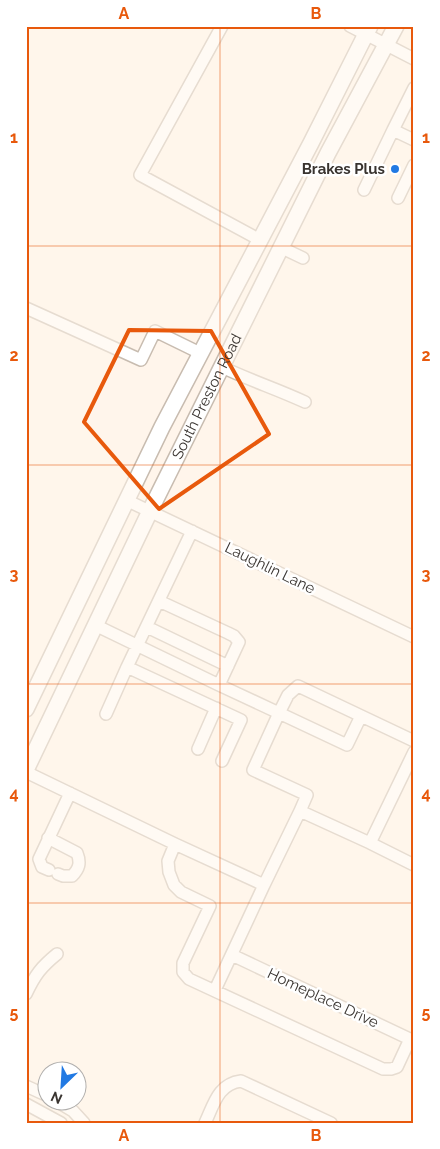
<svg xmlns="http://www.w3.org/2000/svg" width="440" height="1149" font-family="Raleway,sans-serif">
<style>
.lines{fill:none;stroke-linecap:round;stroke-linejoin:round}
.minor-casing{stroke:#c8bcb0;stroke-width:14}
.major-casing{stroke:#c8bcb0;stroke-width:18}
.minor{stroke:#fff;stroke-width:11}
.major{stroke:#fff;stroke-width:15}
.marked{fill:none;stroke:#e8590c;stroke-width:4;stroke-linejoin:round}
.grid{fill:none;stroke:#e8590c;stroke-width:1;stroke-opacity:0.55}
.poi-dot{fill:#2179e3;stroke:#fff;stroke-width:2}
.labels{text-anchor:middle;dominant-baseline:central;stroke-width:5;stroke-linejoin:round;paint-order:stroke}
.poi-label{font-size:15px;font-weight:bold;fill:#393430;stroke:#fff;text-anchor:end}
.street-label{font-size:15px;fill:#393430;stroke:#fff}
.neatline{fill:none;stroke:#e8590c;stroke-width:2}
.grid-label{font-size:16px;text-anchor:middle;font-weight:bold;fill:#e8590c}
</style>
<rect width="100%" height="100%" fill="#fff5eb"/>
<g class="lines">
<g class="minor-casing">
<path id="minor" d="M 222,26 L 140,175 L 260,240
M 350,26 L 414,59
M 414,88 L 393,130 L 414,140
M 364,190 L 393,130
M 398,198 L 414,165
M 282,248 L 303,258
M 26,308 L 141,360 L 155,331 L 200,353
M 222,367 C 249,380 277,389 305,402
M 126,500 L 414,637
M 95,625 L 219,685 L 239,642 L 234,636 L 228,633 L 159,601
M 147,627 L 228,666
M 127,667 L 192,531
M 219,685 L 279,713 L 288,695 L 298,686 L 414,741
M 106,714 L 127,667 L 241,720 L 222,761
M 361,716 L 347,745 L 279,713 L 253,770 L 307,795 L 300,811 L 370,843
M 198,749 L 216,708
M 414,752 L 370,843 L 414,865
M 26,772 L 175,844 L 264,885 L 215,990
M 48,838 L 77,853 C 81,863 79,869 72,876 L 63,876 L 58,874
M 175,844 L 168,861 L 169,872 L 174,885 L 181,892 L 210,906 L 183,963 L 183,972 L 189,979 L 383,1069 L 391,1069 L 397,1067 L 410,1039
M 49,870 L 42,867 L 39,859 L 70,793
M 264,885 L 300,811
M 232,955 L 414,1041
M 26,994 C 35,975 41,967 57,954
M 26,1086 L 48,1096
M 58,1102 L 73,1111 L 84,1123
M 26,1104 L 61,1123
M 205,1123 C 214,1104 218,1084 241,1081 L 331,1123"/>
</g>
<g class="major-casing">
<g id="major">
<path d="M 26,709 L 162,427 L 311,143 L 370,26"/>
<path id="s1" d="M 26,770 L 150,511 L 328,153 L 396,26"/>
</g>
</g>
<use href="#minor" class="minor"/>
<use href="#major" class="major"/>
</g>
<path d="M0 0H440V1149H0ZM 129,330 L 211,331 L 269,434 L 159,509 L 84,422 Z" fill="#fff5eb" fill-opacity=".55" fill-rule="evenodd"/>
<path class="marked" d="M 129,330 L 211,331 L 269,434 L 159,509 L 84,422 Z"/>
<path class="grid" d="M 220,26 L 220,1123M 26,246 L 414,246M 26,465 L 414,465M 26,684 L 414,684M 26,903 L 414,903"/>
<circle class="poi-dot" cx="395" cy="169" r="5"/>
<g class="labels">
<g class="poi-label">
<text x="385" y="169">Brakes Plus</text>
</g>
<g class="street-label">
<text stroke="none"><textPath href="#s1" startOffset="415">South Preston Road</textPath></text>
<text transform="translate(270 568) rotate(26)">Laughlin Lane</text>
<text transform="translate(323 998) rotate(25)">Homeplace Drive</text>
</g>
</g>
<rect width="440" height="1149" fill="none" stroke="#ffffff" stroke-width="55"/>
<g transform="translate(62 1086) rotate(205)"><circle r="24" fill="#ffffff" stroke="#b0aeac"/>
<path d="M0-4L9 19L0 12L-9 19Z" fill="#2179e3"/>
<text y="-8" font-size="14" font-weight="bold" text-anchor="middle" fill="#393430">N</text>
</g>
<rect x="28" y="28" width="384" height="1094" class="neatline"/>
<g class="grid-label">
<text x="124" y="19">A</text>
<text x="316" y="19">B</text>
<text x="14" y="143">1</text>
<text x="426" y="143">1</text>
<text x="14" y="361">2</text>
<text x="426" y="361">2</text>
<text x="14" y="580">3</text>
<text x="426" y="580">3</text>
<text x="14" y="799">4</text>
<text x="426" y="799">4</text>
<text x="14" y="1018">5</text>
<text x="426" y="1018">5</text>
<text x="124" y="1141">A</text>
<text x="316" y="1141">B</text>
</g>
</svg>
